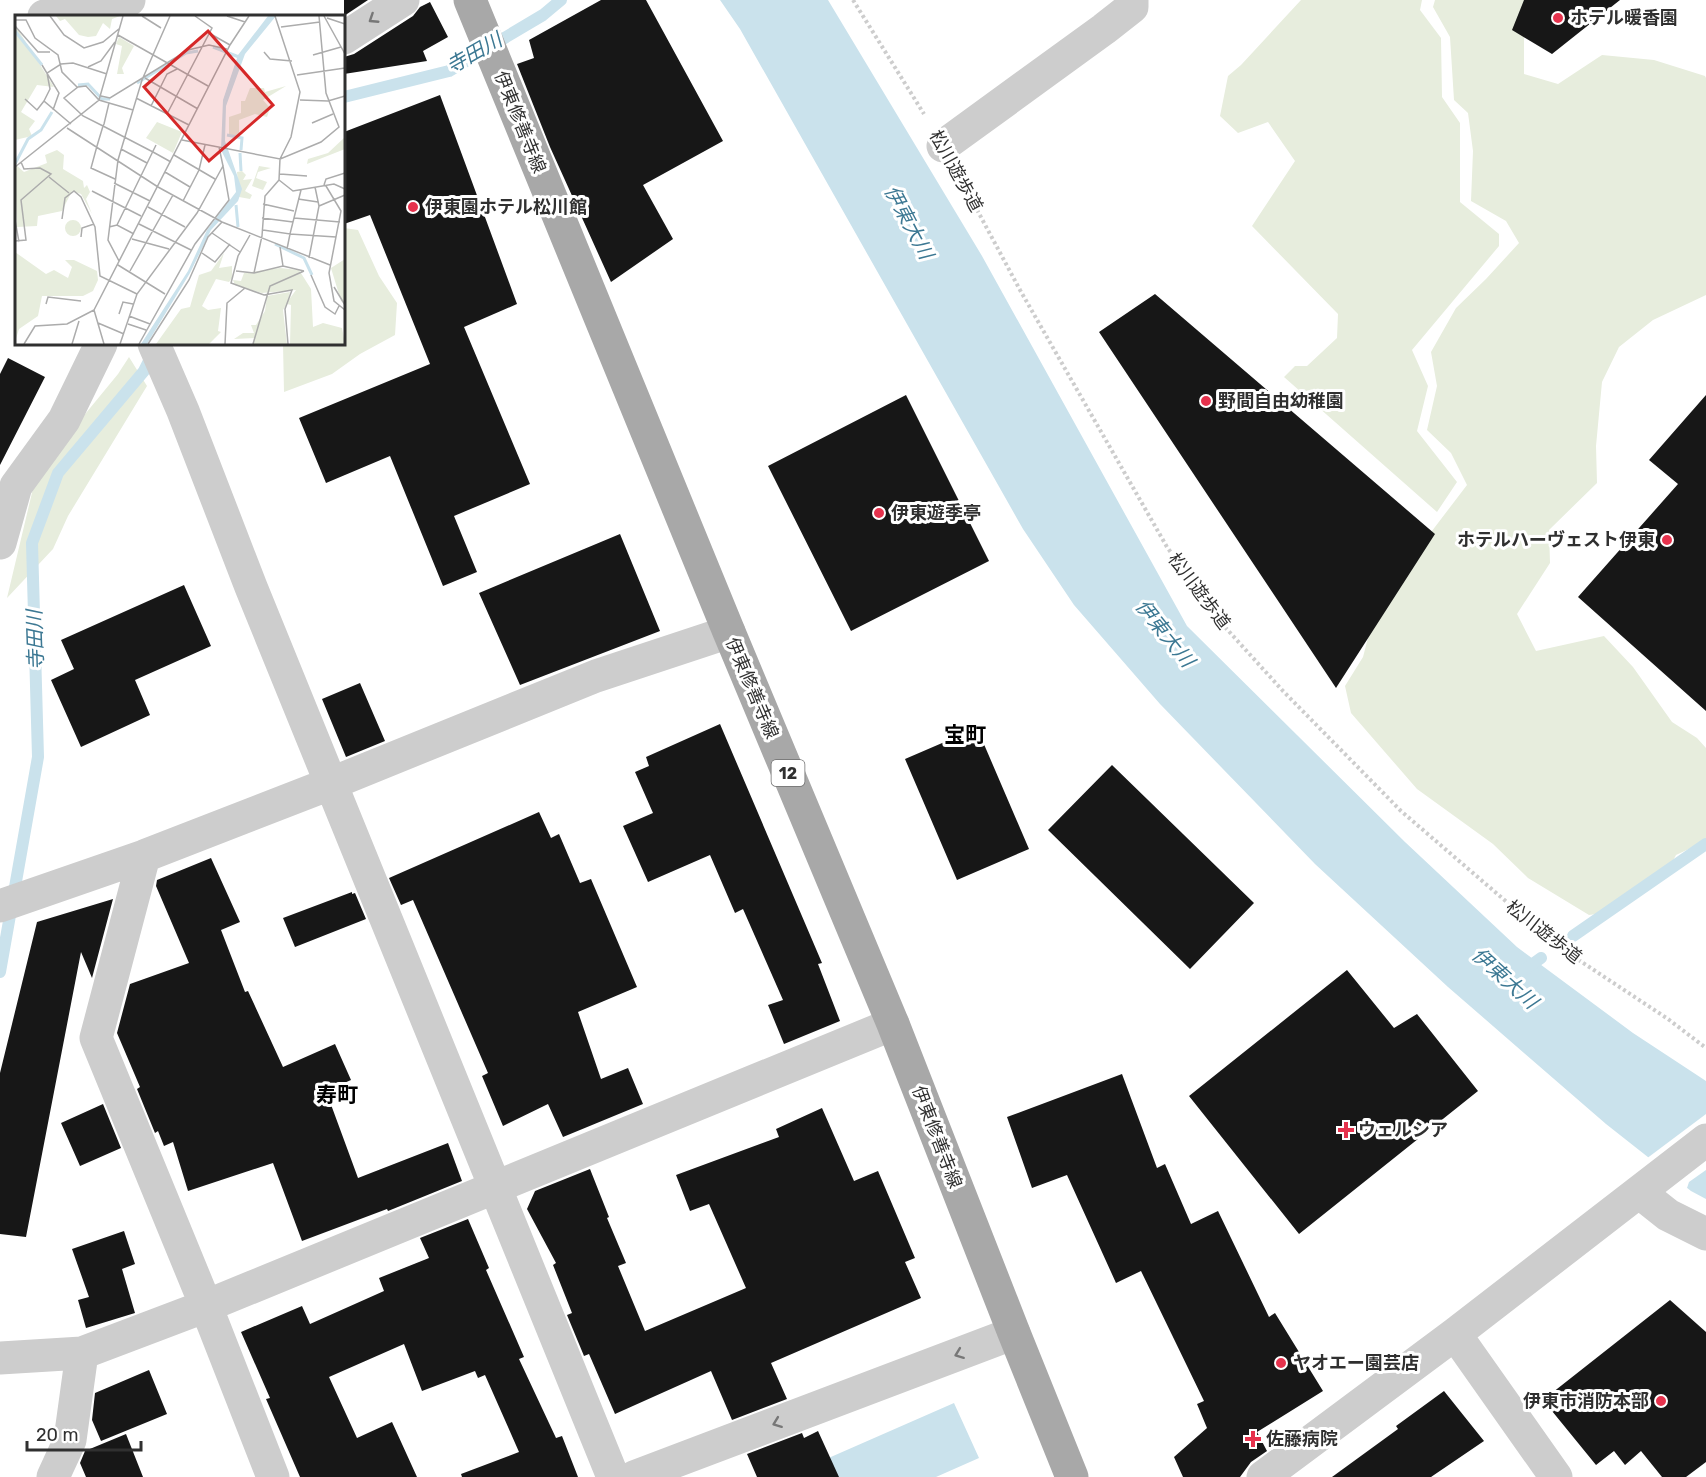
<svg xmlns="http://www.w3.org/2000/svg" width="1706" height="1477" font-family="Rubik,'Noto Sans JP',sans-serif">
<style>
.green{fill:#e7eddd}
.water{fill:#cae2ec}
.pier{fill:#fff}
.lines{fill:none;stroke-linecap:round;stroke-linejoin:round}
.stream{stroke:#cae2ec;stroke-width:12}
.building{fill:#171717}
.path{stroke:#cdcdcd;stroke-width:4;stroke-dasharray:3 3;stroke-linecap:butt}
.minor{stroke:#cdcdcd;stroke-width:33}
.major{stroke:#a8a8a8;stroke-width:33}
.oneway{stroke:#777}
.poi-dot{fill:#e6324d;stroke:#fff;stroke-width:2}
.labels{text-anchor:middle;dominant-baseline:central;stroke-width:6;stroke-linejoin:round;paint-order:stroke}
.shield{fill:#fff;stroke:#6e6e6e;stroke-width:1.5}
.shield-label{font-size:16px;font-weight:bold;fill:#303030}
.poi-label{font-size:18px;font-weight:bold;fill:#303030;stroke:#fff;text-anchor:start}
.street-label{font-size:18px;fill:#303030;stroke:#fff}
.water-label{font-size:20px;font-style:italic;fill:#3c7893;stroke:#fff}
.quarter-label{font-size:21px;font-weight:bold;fill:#000;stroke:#fff}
.inset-river{fill:none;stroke:#cae2ec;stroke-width:3}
.inset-road{fill:none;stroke:#acacac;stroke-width:1.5}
.view{fill:#d62828;fill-opacity:0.15;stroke:#d62828;stroke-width:3}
.inset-edge{fill:none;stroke:#303030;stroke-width:3}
</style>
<rect width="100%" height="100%" fill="#fff"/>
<path class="green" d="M 1301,0 L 1422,0 L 1420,10 L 1441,38 L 1442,97 L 1460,123 L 1460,202 L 1499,234 L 1499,246 L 1412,350 L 1428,386 L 1417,431 L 1457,482 L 1437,512 L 1284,377 L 1295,366 L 1307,366 L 1337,338 L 1338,314 L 1252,226 L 1295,161 L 1268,122 L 1238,133 L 1220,116 L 1228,76 L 1241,65 Z
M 1435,0 L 1527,0 L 1524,32 L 1524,74 L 1558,84 L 1602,55 L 1654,60 L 1705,76 L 1706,78 L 1706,295 L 1653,320 L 1619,347 L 1602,382 L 1596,446 L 1597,483 L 1549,530 L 1550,563 L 1517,614 L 1536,651 L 1604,636 L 1633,667 L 1672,722 L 1697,738 L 1706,748 L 1706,841 L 1676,855 L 1663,880 L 1630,901 L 1611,912 L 1589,915 L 1528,878 L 1493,844 L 1417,789 L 1351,713 L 1345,686 L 1363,657 L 1377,603 L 1467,485 L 1451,453 L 1427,430 L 1437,386 L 1431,352 L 1456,308 L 1486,279 L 1519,243 L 1506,221 L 1471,201 L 1473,151 L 1468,113 L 1454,100 L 1450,37 L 1433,7 Z
M 344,228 L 358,230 L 379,276 L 397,303 L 395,335 L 360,354 L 332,374 L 284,392 L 283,344 L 344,344 Z
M 129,357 L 147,386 L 68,516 L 53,549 L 7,598 L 35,480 L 63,441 L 118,374 Z"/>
<path class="water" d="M 720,0 L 828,0 L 982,256 L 1187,626 L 1405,842 L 1517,947 L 1633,1033 L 1706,1081 L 1706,1199 L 1691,1191 L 1606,1124 L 1448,987 L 1315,864 L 1160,704 L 1074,605 L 1023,529 L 740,29 Z
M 954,1403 L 979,1458 L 936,1477 L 832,1477 L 824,1460 Z"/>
<path class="pier" d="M 1706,1114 L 1706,1170 L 1689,1182 L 1686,1191 L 1646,1159 Z"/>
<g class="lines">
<path class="stream" d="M 344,97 L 449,71 L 543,15 L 561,0
M 1573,936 L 1706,844
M 1523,971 L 1541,958
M 0,972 L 38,757 L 32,543 L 58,473 L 144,371 L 152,355"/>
</g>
<path class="building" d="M 344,0 L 368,0 L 344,16 Z
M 601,0 L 646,0 L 723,141 L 643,185 L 673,239 L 611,282 L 550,147 L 517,64 L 534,58 L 529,40 Z
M 1524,0 L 1620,0 L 1552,54 L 1512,30 Z
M 430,2 L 448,37 L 423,51 L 427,61 L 344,74 L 344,57 L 354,54 L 413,16 L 420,7 Z
M 440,95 L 517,304 L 464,327 L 530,484 L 454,516 L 477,572 L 443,586 L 390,456 L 326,483 L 299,418 L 430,364 L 370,215 L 344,224 L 344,132 Z
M 1155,294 L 1435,534 L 1336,688 L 1099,332 Z
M 8,358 L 45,377 L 0,465 L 0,374 Z
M 906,395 L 989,561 L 851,631 L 768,466 Z
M 1706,395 L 1706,711 L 1578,597 L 1678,484 L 1649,460 Z
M 620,534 L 660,631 L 520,685 L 479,593 Z
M 184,585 L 211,646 L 135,680 L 150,715 L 81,747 L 51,680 L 74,669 L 61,640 Z
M 360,683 L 385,741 L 346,757 L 322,699 Z
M 720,724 L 822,963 L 818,964 L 840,1021 L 784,1044 L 768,1005 L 783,1000 L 743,909 L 735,913 L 710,855 L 648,882 L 623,826 L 653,813 L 635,772 L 649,766 L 646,757 Z
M 977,728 L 1029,849 L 957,880 L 905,759 Z
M 1112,765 L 1254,903 L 1190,969 L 1048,830 Z
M 539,812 L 551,838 L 559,834 L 580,883 L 591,879 L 637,987 L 578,1012 L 601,1079 L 628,1068 L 643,1104 L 563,1137 L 548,1104 L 503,1126 L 482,1076 L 488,1073 L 413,900 L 401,905 L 389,878 Z
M 211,858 L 240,922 L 221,930 L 245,992 L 248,991 L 283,1067 L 335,1044 L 351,1080 L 326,1091 L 358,1178 L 448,1143 L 462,1181 L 388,1211 L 387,1209 L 302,1241 L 273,1163 L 188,1191 L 173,1142 L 164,1146 L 158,1131 L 155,1133 L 137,1089 L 140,1087 L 117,1033 L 130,984 L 189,963 L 156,886 L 157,880 Z
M 352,892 L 352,894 L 355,893 L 366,919 L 295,947 L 283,918 Z
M 113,899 L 92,978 L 81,952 L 26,1237 L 0,1234 L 0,1073 L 37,922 Z
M 1347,970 L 1394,1028 L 1417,1014 L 1478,1091 L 1299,1234 L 1189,1096 Z
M 1122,1074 L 1157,1168 L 1165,1164 L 1191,1224 L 1218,1211 L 1269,1317 L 1275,1313 L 1323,1391 L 1257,1432 L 1267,1451 L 1251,1462 L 1240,1477 L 1183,1477 L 1174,1457 L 1207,1428 L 1197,1404 L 1204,1401 L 1141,1271 L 1116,1283 L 1067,1175 L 1032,1188 L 1007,1117 Z
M 103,1104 L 121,1148 L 80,1166 L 61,1123 Z
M 822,1108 L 854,1181 L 878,1171 L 915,1258 L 905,1262 L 921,1298 L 771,1363 L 787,1399 L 732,1420 L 711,1371 L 615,1414 L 589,1354 L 584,1356 L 567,1315 L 572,1313 L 553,1265 L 556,1263 L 527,1209 L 535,1191 L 590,1169 L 609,1217 L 607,1218 L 626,1263 L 618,1266 L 645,1331 L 746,1288 L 709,1204 L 690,1211 L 676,1175 L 779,1137 L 776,1129 Z
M 468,1219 L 489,1268 L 486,1270 L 524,1357 L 519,1359 L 556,1438 L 562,1436 L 578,1477 L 462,1477 L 461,1474 L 519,1452 L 485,1375 L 478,1378 L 475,1371 L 422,1391 L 404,1344 L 329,1377 L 357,1438 L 392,1422 L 417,1477 L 300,1477 L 266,1399 L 270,1398 L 241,1332 L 302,1306 L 310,1324 L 384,1291 L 379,1278 L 429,1258 L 420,1238 Z
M 124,1231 L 135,1264 L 122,1269 L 135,1313 L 86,1328 L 78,1300 L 89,1297 L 72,1249 Z
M 1670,1300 L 1706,1332 L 1706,1462 L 1686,1477 L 1662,1477 L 1641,1451 L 1625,1465 L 1614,1451 L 1596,1465 L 1543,1400 Z
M 149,1370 L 167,1414 L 101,1441 L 92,1420 L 95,1393 Z
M 1444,1391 L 1484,1441 L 1431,1477 L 1332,1477 L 1398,1429 L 1396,1426 Z
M 818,1431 L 839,1477 L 757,1477 L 747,1454 L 802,1433 L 804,1438 Z
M 126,1434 L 143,1477 L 86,1477 L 80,1463 L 85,1451 Z"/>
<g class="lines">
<path class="path" d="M 853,0 L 924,114
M 960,178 L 1020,290 L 1167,547 L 1224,626 L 1283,691 L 1401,811 L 1559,947 L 1668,1019 L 1706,1048"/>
<path class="minor" d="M 44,16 L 129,0
M 344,38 L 403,0
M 943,146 L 1104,29 L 1132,7 L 1132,0
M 154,344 L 183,411 L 251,587 L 613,1477
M 0,543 L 16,486 L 64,420 L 101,344
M 144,856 L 96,1038 L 206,1306 L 273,1477
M 0,906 L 144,856 L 332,783 L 596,676 L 729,632
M 1639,1192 L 1668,1215 L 1706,1234
M 1455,1334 L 1556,1477
M 0,1358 L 82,1353 L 206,1306 L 893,1024
M 53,1477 L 70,1440 L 82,1353
M 634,1477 L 1014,1333
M 1263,1477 L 1455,1334 L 1706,1140"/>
<path class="major" d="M 470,0 L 729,632 L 893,1024 L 1014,1333 L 1072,1477"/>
</g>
<defs><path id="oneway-chevron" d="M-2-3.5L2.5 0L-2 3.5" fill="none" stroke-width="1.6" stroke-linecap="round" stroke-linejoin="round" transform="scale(1.5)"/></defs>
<g class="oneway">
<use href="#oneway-chevron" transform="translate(373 19) rotate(147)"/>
<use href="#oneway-chevron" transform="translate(959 1354) rotate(159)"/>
<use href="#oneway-chevron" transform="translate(777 1423) rotate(159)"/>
</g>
<g class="poi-dot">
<circle cx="1558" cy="18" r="6"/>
<circle cx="413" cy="207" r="6"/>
<circle cx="1206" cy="401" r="6"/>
<circle cx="879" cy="513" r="6"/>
<circle cx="1667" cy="540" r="6"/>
<path d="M1343 1121h6v6h6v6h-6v6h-6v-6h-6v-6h6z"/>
<circle cx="1281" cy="1363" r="6"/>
<circle cx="1661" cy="1401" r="6"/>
<path d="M1250 1430h6v6h6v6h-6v6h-6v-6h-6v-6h6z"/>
</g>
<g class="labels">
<rect class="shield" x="771.5" y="760" width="33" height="26" rx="4.5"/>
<g class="shield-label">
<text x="788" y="773">12</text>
</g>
<g class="poi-label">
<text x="1570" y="18">ホテル暖香園</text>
<text x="425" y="207">伊東園ホテル松川館</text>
<text x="1218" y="401">野間自由幼稚園</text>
<text x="891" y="513">伊東遊季亭</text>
<text x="1655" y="540" text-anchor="end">ホテルハーヴェスト伊東</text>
<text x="1358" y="1130">ウェルシア</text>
<text x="1293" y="1363">ヤオエー園芸店</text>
<text x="1649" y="1401" text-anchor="end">伊東市消防本部</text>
<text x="1266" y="1439">佐藤病院</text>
</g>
<g class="street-label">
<text transform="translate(520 122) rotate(68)">伊東修善寺線</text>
<text transform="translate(956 171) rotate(61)">松川遊歩道</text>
<text transform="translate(1199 591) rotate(53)">松川遊歩道</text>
<text transform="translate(752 688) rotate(67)">伊東修善寺線</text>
<text transform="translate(1544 932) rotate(38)">松川遊歩道</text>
<text transform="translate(937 1137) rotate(69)">伊東修善寺線</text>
</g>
<g class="water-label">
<text transform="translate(474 53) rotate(-30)">寺田川</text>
<text transform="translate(909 222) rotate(62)">伊東大川</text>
<text transform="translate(1165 633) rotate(51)">伊東大川</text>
<text transform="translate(35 640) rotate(-92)">寺田川</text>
<text transform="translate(1505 978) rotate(42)">伊東大川</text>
</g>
<g class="quarter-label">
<text x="965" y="734">宝町</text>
<text x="337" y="1094">寿町</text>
</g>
</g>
<g transform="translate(15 15)">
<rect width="330" height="330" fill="#fff"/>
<path d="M 41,1 L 105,1 L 97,4 L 95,14 L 88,8 L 81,21 L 73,22 L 64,20 L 50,4 L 45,6 ZM 0,10 L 39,72 L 22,70 L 6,97 L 20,106 L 14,114 L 17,121 L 0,125 ZM 104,22 L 119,31 L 107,53 L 109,59 L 102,59 L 107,31 L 101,29 ZM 271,71 L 248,85 L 255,93 L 252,102 L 240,99 L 224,105 L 224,123 L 214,120 L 214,102 L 226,98 L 226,86 L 230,86 L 235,73 L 249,73 L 250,77 ZM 142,107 L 167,117 L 158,138 L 131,123 ZM 330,122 L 330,134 L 292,149 L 293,144 L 313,138 ZM 42,135 L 49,140 L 48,154 L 68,166 L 69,173 L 72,170 L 75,177 L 71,184 L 77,199 L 66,179 L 57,176 L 47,196 L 23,201 L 22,211 L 2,212 L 0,149 L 9,157 L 32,148 L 30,140 ZM 244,151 L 256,153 L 243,157 L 241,163 L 252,167 L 248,175 L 237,171 ZM 227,156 L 231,160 L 228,165 L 237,164 L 230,176 L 237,180 L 235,184 L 224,182 L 222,157 ZM50 213a8 8 0 1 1 16 0a8 8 0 1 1-16 0ZM 0,237 L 31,259 L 39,255 L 53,263 L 57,252 L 50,245 L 59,245 L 82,256 L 83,265 L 78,276 L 68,281 L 27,281 L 23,301 L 4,314 L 0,327 ZM 209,238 L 204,253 L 217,251 L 217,263 L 214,267 L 201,264 L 187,291 L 193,295 L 206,293 L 203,316 L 206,317 L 194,329 L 141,329 L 166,294 L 175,292 L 184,260 L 196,256 ZM 330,244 L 330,289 L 326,286 L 316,253 ZM 265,253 L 284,255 L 296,274 L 298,312 L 308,308 L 327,313 L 330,329 L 275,329 L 276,290 L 272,289 L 268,295 L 272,329 L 238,329 L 240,323 L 219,324 L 228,318 L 239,318 L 236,310 L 241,310 L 250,296 L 252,281 L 275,277 L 273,286 L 281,275 L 247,278 L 220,270 L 218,265 L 226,266 L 229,258 Z" fill="#e7eddd"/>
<path d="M 253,1 L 261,1 L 230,39 L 211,91 L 210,126 L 227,174 L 223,186 L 196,215 L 175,258 L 132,329 L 126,329 L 173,256 L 192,215 L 221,177 L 219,161 L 206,135 L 208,85 L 223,40 Z" fill="#cae2ec"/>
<path class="inset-river" d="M 0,16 L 27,50M 198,32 L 224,42M 122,68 L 171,38 L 183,36M 63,70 L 73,69 L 87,84 L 95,84M 212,120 L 227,123 L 226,135M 225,138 L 226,156M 0,149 L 13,124 L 26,115 L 37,97M 221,190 L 223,212M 260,229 L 289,243 L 297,260"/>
<path class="inset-road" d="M 35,1 L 49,20 L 69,33 L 88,27 L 105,13M 127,1 L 146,13M 212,1 L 230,7M 304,1 L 311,78 L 324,112 L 306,127 L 265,144 L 264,165 L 278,176 L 319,169 L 330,174M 309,1 L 330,39M 312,3 L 330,9M 0,5 L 11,5 L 20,23 L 43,40 L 47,57 L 62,72M 0,11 L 23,37 L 35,37M 266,12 L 305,7M 194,18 L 215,30M 103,20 L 193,71M 249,37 L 255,44 L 277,46M 298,40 L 326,32M 27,50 L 44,78 L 38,95M 73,52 L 86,46 L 100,27M 282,60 L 330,53M 130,63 L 183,94M 86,81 L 95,83 L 173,35 L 194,30 L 212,34M 121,83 L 174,110M 10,84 L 22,95 L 29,86M 285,85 L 313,86 L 330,81M 94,88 L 118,95M 136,91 L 152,59 L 162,54M 152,99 L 197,13 L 180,1M 297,108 L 318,99M 56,109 L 29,86 L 35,74 L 32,58 L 46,49 L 58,48 L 92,59M 52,113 L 143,172 L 207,207 L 315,250M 167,125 L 265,144 L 276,122 L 285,77 L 260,1M 106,134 L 132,148M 159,140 L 200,164M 0,152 L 84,85 L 108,1M 150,157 L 175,172M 265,159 L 292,161M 34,162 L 54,178M 100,164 L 76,153 L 82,131 L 88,111 L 89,109 L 94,88 L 84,85 L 71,71 L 63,72 L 49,83 L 67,100 L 68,101 L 88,111 L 138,137 L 156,147M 99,168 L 135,186M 309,170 L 311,164 L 330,158M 311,171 L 326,196 L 314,258 L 319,286 L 330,295M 77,176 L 126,201M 283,184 L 303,187M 168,186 L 184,155 L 190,130M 248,189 L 279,196M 304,191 L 330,180M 133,192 L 170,212M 247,203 L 278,207M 279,203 L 325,207M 47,204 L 50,183 L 59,176 L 66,182 L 80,212 L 85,261 L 122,279M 0,205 L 4,227M 124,209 L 176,235M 102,210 L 141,130M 94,212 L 102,210 L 119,219M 248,215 L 275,219 L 286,175M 197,218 L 225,237M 235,220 L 223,241 L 216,268 L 249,280 L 277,275 L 270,294 L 273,329M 66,222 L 67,213 L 79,209M 117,224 L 154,234M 0,226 L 11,225 L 6,185 L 36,159 L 25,153 L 9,154 L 6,147M 265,232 L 268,251M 272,234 L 275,219 L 321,222M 187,238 L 200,247 L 215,229M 294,243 L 304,191 L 300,172M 104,246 L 93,225 L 103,145 L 127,65 L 155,1M 103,250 L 150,279M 115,256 L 158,180M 221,256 L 239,258 L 268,251 L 289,256M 239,258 L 247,221 L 250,181 L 264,165M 296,260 L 310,292 L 320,299 L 324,291M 319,272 L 330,290M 31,289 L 33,282 L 66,286M 104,299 L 108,287 L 118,289M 114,301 L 135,309M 83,308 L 109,319M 113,309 L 131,315M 9,329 L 20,311 L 52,309 L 79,295M 57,329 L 64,306M 89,329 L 79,295 L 215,30 L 234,1M 105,329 L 122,279 L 182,198 L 208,151 L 204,132M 124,329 L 180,229 L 214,185 L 208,151M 133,329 L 174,265 L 193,222 L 207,207M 210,329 L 212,288 L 230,273M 238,329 L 255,271 L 289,256"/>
<path class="view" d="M 193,16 L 258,90 L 194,146 L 129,72 Z"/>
<rect width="330" height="330" class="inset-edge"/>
</g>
<path d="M27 1441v9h114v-9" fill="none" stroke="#303030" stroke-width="3"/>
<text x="36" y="1441" font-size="18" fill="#303030" stroke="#ffffff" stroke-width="4.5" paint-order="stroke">20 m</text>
</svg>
